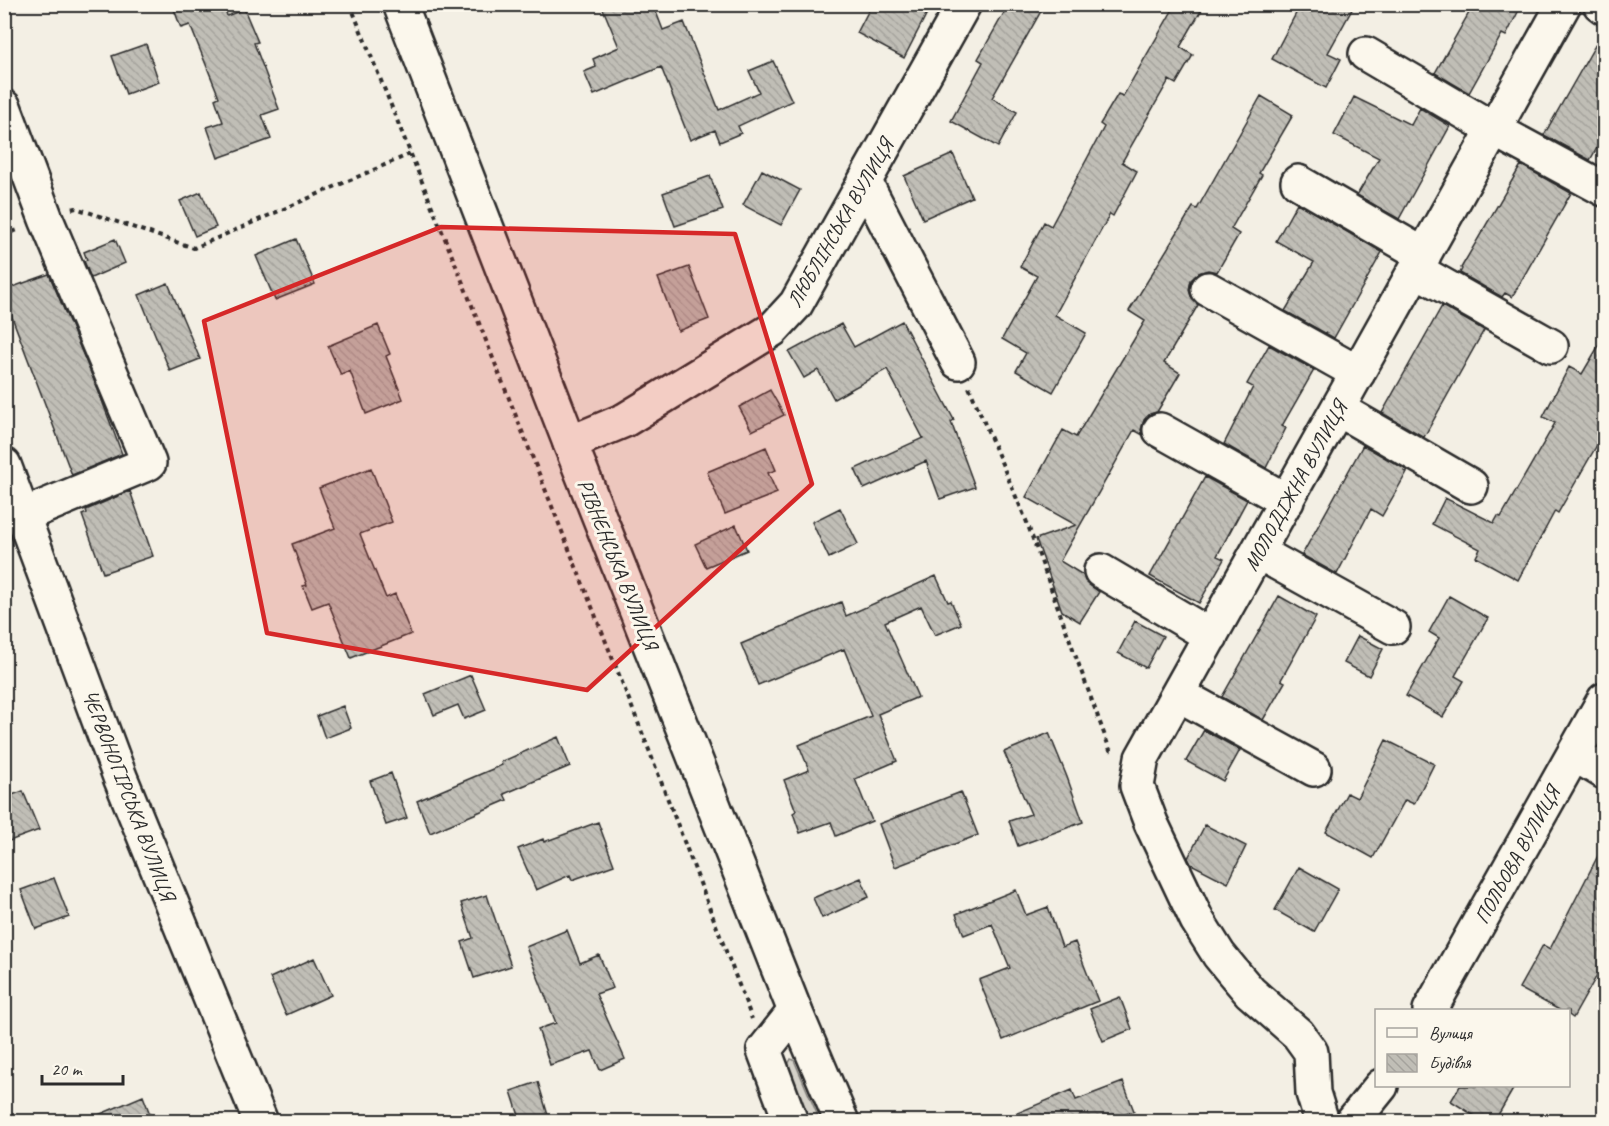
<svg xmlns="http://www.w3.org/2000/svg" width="1609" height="1126" font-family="Caveat,sans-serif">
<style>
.green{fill:#d5d2c9;stroke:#807e7a;stroke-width:1.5}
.building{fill:url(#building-back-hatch);stroke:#2b2b2b;stroke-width:1.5}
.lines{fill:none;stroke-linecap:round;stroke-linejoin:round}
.minor-casing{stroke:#2b2b2b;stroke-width:38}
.major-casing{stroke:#2b2b2b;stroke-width:38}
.path{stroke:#2b2b2b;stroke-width:4;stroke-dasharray:4.5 4.5;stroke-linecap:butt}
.minor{stroke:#fbf7ec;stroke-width:33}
.major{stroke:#fbf7ec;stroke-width:33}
.marked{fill:#d62828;fill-opacity:0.2;stroke:#d62828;stroke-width:4.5;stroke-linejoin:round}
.labels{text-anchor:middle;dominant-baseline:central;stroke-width:6;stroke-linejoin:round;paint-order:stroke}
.street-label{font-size:21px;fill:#2b2b2b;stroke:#fbf7ec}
</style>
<defs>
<pattern id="building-back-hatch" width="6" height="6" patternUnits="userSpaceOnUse" patternTransform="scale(1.5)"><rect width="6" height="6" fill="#c0beb6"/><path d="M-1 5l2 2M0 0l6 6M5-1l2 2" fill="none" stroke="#a5a39d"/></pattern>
</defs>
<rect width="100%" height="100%" fill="#f3efe4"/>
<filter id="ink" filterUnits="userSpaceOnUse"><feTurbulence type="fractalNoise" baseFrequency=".0167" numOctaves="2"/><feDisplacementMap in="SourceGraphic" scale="12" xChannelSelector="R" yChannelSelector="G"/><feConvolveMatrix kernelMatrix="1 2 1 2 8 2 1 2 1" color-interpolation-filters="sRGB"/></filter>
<g filter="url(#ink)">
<path class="green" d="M 791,1059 L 794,1060 L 820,1121 L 803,1121 C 797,1105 779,1075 791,1059 Z"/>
<path class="building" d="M 172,4 L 238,4 L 238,7 L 226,12 L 227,16 L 244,9 L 258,42 L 254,43 L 279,109 L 262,115 L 271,139 L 218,158 L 207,127 L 223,122 L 215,99 L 219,97 L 190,25 L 181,28 Z
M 601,4 L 653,4 L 663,30 L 684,22 L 719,110 L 759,92 L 749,71 L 773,61 L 792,101 L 738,126 L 741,133 L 720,142 L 715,130 L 690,140 L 661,67 L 594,95 L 584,72 L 596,67 L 593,59 L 619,47 Z
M 872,4 L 912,4 L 927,13 L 904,58 L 857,33 Z
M 1009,4 L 1045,4 L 992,98 L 1017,112 L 998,147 L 951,121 L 983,62 L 978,59 Z
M 1176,4 L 1205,4 L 1180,47 L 1193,55 L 1176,84 L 1169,80 L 1122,162 L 1137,171 L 1113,216 L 1110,214 L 1055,315 L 1086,333 L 1053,392 L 1016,371 L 1026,353 L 1002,339 L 1037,276 L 1020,267 L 1044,222 L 1051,226 L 1104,127 L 1100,124 L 1118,94 L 1123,96 Z
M 1301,4 L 1355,4 L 1328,53 L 1341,59 L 1326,88 L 1272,59 Z
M 1474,4 L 1522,4 L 1506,36 L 1502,34 L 1469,93 L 1435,73 Z
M 1605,28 L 1605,134 L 1590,160 L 1544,135 Z
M 146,44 L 159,82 L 126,94 L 112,56 Z
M 1261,96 L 1293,115 L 1259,173 L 1262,175 L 1231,229 L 1239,234 L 1217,272 L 1208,270 L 1199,273 L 1191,280 L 1189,290 L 1192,299 L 1198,305 L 1164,363 L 1180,373 L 1157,412 L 1150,414 L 1144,420 L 1141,430 L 1143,435 L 1134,430 L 1060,561 L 1083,575 L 1085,581 L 1099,592 L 1080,622 L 1062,611 L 1036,539 L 1076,525 L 1026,497 L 1063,430 L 1076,437 L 1145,321 L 1129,311 L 1193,207 L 1197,209 Z
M 1354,97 L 1411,125 L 1420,108 L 1450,126 L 1399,219 L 1357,195 L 1379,158 L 1334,135 Z
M 953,154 L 972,197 L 923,219 L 904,176 Z
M 1521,165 L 1571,193 L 1512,297 L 1505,293 L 1502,297 L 1460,273 L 1462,269 L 1461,268 Z
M 762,170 L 800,190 L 781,225 L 743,205 Z
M 710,176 L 723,210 L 675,226 L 663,193 Z
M 201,192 L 216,227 L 195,236 L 180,201 Z
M 1297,203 L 1382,252 L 1334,338 L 1285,311 L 1314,262 L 1276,241 Z
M 115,239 L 125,263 L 91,278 L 84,261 L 87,260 L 84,252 Z
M 296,239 L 315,284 L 275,300 L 256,256 Z
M 689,267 L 709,319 L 678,331 L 658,278 Z
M 49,274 L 98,390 L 122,454 L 72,475 L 4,296 L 4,290 Z
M 168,283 L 200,359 L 170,371 L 139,295 Z
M 1442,306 L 1484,330 L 1424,437 L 1382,413 Z
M 902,321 L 954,420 L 951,422 L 975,487 L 940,499 L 926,461 L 864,489 L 855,469 L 923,438 L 887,369 L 834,399 L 818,370 L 804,378 L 789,352 L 841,324 L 854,347 Z
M 378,325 L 390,354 L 386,356 L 403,399 L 366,414 L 350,371 L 341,375 L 328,346 Z
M 1605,335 L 1605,450 L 1597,445 L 1558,513 L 1555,511 L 1518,580 L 1476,557 L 1480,549 L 1432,524 L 1445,498 L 1494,523 L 1498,516 L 1501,517 L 1555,423 L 1543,417 L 1569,367 L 1582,374 Z
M 1269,345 L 1314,370 L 1282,426 L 1286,428 L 1266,468 L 1224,444 L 1253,387 L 1247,384 Z
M 770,390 L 784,415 L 752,431 L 739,407 Z
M 1363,445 L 1405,469 L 1404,471 L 1407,472 L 1382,516 L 1371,509 L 1337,574 L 1302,555 Z
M 766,447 L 776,470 L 768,473 L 777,493 L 725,514 L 707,472 Z
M 371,468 L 392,522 L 360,534 L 386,598 L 395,594 L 411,634 L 351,658 L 328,602 L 312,608 L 303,586 L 307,585 L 292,544 L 335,528 L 319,488 Z
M 1205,477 L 1247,500 L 1217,556 L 1224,559 L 1199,603 L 1150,576 Z
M 130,491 L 153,556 L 103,573 L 82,515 L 87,513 L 86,510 Z
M 840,508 L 858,544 L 829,558 L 812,522 Z
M 736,525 L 747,550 L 706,567 L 695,544 Z
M 936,576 L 948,602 L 951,601 L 961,624 L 935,635 L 921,606 L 885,622 L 918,697 L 878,714 L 897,761 L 855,779 L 872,821 L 836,836 L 831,822 L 800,833 L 793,813 L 796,811 L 784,780 L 809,770 L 799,745 L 871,716 L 844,649 L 758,685 L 741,644 L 841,602 L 846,616 Z
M 1279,596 L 1316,617 L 1281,680 L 1285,682 L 1263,720 L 1222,697 Z
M 1449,596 L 1488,618 L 1455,676 L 1464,681 L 1443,717 L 1406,696 L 1439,638 L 1429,632 Z
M 1135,621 L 1163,636 L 1146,668 L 1118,653 Z
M 1358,636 L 1383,649 L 1369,676 L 1344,663 Z
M 471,675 L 486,710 L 464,719 L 458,705 L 434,715 L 425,694 Z
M 343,706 L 351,728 L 325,738 L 317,716 Z
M 1204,730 L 1240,750 L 1223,781 L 1186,761 Z
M 1049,733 L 1067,777 L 1083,822 L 1018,846 L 1009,821 L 1031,814 L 1004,752 Z
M 558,737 L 570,766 L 504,794 L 507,800 L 430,833 L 417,801 L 502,765 L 501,762 Z
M 1386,740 L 1434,764 L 1414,804 L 1405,800 L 1373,858 L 1326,832 L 1347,793 L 1357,798 Z
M 391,773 L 407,818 L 386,825 L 370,781 Z
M 23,791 L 39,830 L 4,843 L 4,798 Z
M 961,792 L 978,835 L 895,867 L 879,824 Z
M 598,822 L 614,865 L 572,880 L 570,875 L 536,890 L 518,849 L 543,839 L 544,842 Z
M 1205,825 L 1246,846 L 1228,883 L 1191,864 L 1188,858 Z
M 1605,842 L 1605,961 L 1573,1018 L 1569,1015 L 1569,1011 L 1561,1011 L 1519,988 L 1543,945 L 1550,949 Z
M 1299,867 L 1338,889 L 1314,932 L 1275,910 Z
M 54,878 L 69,917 L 36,929 L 21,890 Z
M 861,878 L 869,897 L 822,918 L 813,898 Z
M 1016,890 L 1026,915 L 1048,907 L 1062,947 L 1075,942 L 1098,1001 L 1003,1040 L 979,980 L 1010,968 L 992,924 L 964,935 L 956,914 Z
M 487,895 L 511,966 L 474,978 L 462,942 L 473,938 L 461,903 Z
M 567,930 L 580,963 L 599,955 L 613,988 L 596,994 L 625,1059 L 600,1070 L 592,1051 L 550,1065 L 538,1029 L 556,1023 L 526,947 Z
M 314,958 L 331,995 L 286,1015 L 270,978 Z
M 1120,997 L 1132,1029 L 1103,1041 L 1090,1009 Z
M 538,1082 L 550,1122 L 521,1122 L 511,1091 Z
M 1123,1082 L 1134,1111 L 1106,1122 L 996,1122 L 1072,1090 L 1076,1100 Z
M 1460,1086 L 1515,1086 L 1494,1122 L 1484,1122 L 1451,1101 Z
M 143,1096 L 153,1122 L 84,1122 L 84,1121 Z"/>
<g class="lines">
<g class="minor-casing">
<path id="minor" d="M 1600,4 L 1604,7
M 1366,54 L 1495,130 L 1604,189
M 4,107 L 46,219 L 149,463 L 24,515
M 865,182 L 958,362
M 1298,182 L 1424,255
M 1416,270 L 1551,346
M 1208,289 L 1358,373
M 1338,409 L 1471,486
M 1160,430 L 1287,501
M 570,443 L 625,420 L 772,330 L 796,304 L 964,4
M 4,465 L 120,777 L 261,1122
M 1258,552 L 1393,627
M 1101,571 L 1211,636
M 1178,694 L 1314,769
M 1574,754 L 1604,772
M 1430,1010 L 1604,700
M 791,1122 L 764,1050 L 795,1011
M 1322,1122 L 1313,1093 L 1311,1052 L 1298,1034 L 1250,992 L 1233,972 L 1219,955 L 1197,920 L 1151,823 L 1137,786 L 1142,758 L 1564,4
M 1352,1122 L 1381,1086"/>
</g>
<g class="major-casing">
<path id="major" d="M 400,4 L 570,443 L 795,1011 L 842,1122"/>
</g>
<path class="path" d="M 350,4 L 467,293 L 649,750 L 752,1019
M 72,209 L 76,208 L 194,248 L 410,154
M 4,235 L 18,230
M 969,387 L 1026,520 L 1110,750 L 1115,751"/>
<use href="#minor" class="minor"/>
<use href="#major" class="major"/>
</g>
</g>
<path class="marked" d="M 441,227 L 735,234 L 812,484 L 587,690 L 267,633 L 204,321 Z"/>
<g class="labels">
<g class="street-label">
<text transform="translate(840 223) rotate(-60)">ЛЮБЛІНСЬКА ВУЛИЦЯ</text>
<text transform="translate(1295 486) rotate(-61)">МОЛОДІЖНА ВУЛИЦЯ</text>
<text transform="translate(618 564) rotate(68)">РІВНЕНСЬКА ВУЛИЦЯ</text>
<text transform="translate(129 795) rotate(69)">ЧЕРВОНОГІРСЬКА ВУЛИЦЯ</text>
<text transform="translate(1517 855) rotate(-61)">ПОЛЬОВА ВУЛИЦЯ</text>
</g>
</g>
<rect width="1609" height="1126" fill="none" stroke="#fbf7ec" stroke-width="24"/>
<rect x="12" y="12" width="1585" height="1102" fill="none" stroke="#2b2b2b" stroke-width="2" filter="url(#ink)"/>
<rect x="1375" y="1009" width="195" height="78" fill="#fbf7ec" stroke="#a8a59f" stroke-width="1.5"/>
<rect x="1387" y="1028" width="30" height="9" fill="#fbf7ec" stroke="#a8a59f" stroke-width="1.5"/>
<text x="1429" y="1039" font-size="18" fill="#2b2b2b">Вулиця</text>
<rect x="1387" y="1054" width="30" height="18" fill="url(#building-back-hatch)" stroke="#a8a59f" stroke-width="1.5"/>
<text x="1429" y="1069" font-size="18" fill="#2b2b2b">Будівля</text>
<path d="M42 1075v9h81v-9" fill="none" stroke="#2b2b2b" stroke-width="3"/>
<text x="51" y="1075" font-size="18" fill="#2b2b2b" stroke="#fbf7ec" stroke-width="4.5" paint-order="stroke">20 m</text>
</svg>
